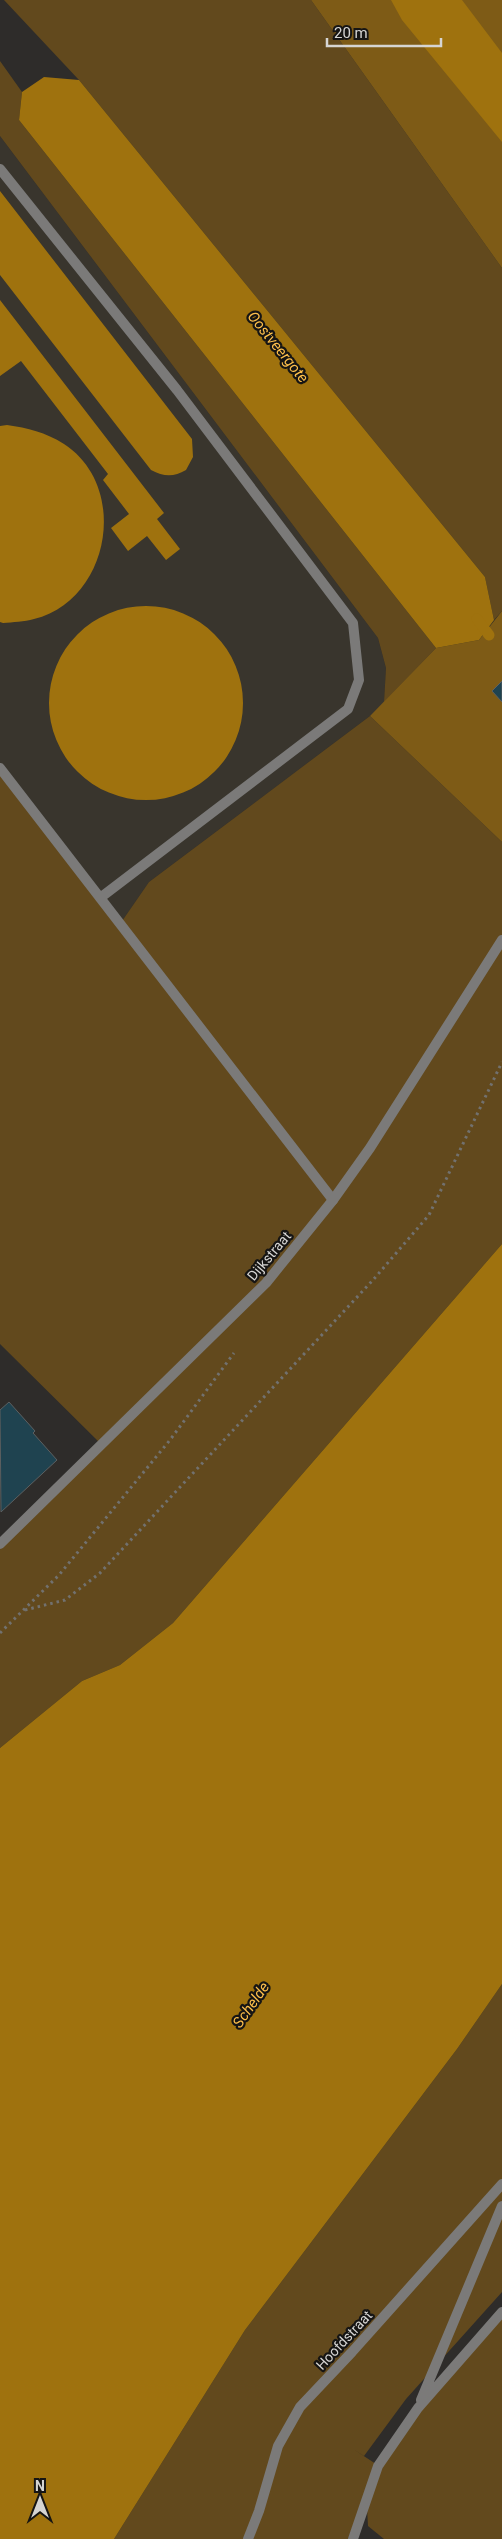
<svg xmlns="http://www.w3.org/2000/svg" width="502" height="2539" font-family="Roboto,sans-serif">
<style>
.built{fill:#39352d}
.green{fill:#62491d}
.forest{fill:#7e5b16}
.water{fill:#9f720e}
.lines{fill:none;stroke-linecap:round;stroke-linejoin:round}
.stream{stroke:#9f720e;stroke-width:11}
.building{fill:#1f4350;stroke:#5c6061}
.path{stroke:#72716f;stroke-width:3;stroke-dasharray:2.5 4;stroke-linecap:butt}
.service{stroke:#7b7a79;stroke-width:10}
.minor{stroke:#7b7a79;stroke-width:10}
.labels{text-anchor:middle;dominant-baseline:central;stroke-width:4.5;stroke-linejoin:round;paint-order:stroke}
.street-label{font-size:14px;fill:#d6d5d3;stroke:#161514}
.water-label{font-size:15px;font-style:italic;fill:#fdbf4b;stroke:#161514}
</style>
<rect width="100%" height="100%" fill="#2e2c2a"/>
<path class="built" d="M 0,136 L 378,638 L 386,668 L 384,702 L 370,716 L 149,882 L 120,924 L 0,768 Z"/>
<path class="green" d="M 4,0 L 311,0 L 502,268 L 502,611 L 494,620 L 485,577 L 79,80 Z
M 0,61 L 22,92 L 19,120 L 436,648 L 384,702 L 386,668 L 378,638 L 0,136 Z
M 370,716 L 502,842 L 502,1244 L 173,1623 L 120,1665 L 82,1681 L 0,1748 L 0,1544 L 102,1445 L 0,1344 L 0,768 L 120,924 L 149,882 Z
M 502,1984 L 502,2292 L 406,2399 L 364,2456 L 353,2449 L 376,2464 L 348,2539 L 114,2539 L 245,2330 L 457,2049 Z
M 502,2315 L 502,2539 L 384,2539 L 368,2526 L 367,2507 L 379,2468 L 420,2411 Z"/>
<path class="forest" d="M 311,0 L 502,0 L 502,268 Z
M 502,611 L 502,842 L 370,716 L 436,648 L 479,640 Z"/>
<path class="water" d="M 391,0 L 462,0 L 502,53 L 502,142 L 402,20 Z
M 44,77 L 79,80 L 485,577 L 494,620 L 479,640 L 436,648 L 19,120 L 22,92 Z
M 0,191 L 192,439 L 193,457 L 186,470 C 174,477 164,477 151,470 L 0,275 Z
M 0,300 L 164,513 L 157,519 L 180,549 L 166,560 L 147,536 L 128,551 L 111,528 L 129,514 L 103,480 L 108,474 L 21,361 L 0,376 Z
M 7,425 C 28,428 45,432 64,444 C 130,487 110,600 34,619 C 24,622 13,622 3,623 L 0,622 L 0,426 Z
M49 703a97 97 0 1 1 194 0a97 97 0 1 1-194 0Z
M 502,1244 L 502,1984 L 457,2049 L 245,2330 L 114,2539 L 0,2539 L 0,1748 L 82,1681 L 120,1665 L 173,1623 Z"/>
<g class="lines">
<path class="stream" d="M 477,619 L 489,635"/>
</g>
<path class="building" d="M 502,681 L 502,702 L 492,691 Z
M 9,1402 L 35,1431 L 33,1433 L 57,1460 L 1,1512 L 0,1410 Z"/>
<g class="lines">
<path class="path" d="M 25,1610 L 65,1600 L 100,1573 L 373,1280 L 429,1215 L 502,1062
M 0,1633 L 59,1575 L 170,1440 L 234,1353"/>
<path class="service" d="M 0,169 L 177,390 L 353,623 L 359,680 L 348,709 L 100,898
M 0,768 L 333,1200"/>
<path class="minor" d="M 0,1544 L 266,1283 L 333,1200 L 370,1148 L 502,940
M 421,2400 L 502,2206
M 248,2539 L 259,2511 L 278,2446 L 300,2407 L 352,2352 L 502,2184
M 353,2539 L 378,2466 L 418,2408 L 502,2312"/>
</g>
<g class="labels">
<g class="street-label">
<text transform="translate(269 1256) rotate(-50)">Dijkstraat</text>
<text transform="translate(344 2340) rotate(-47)">Hoofdstraat</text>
</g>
<g class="water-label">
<text transform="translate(278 347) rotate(51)">Oostveergote</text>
<text transform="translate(251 2005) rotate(-55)">Schelde</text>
</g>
</g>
<g transform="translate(40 2499)" stroke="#161514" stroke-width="4" paint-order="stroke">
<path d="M0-4L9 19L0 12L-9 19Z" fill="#d6d5d3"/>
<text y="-8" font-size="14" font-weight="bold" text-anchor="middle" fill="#d6d5d3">N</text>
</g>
<path d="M327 38v8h114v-8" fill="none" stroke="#d6d5d3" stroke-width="2.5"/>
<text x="334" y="38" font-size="15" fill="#d6d5d3" stroke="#161514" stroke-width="4" paint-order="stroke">20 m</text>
</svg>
